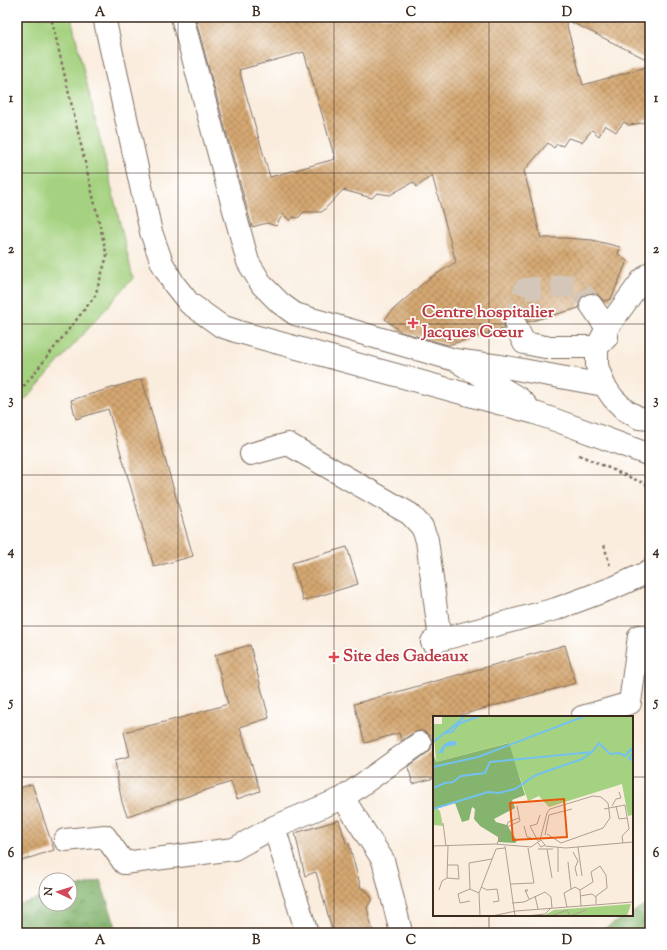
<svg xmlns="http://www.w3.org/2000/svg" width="667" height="950" font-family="'Sorts Mill Goudy',serif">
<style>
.grass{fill:#a5d280;stroke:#707e4f}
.forest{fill:url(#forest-crowns);stroke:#606f46}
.building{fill:url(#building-cross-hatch);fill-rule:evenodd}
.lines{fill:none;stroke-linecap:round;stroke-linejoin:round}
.minor-tunnel{stroke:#d4c6b8;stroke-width:22;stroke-dasharray:22 11;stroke-linecap:butt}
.minor-casing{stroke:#7e6e61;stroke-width:24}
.path{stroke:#7e6e61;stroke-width:2.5;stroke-dasharray:3 3;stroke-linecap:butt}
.minor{stroke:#fff;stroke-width:22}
.grid{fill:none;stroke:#3b2a1e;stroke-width:1;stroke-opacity:0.55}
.health-dot{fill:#e0444e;stroke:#fff;stroke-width:1.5}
.labels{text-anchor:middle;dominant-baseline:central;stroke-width:3.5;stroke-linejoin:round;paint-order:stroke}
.health-label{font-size:17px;font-weight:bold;fill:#be3a42;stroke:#fff;text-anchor:start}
.inset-river{fill:none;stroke:#74c1ee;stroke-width:2}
.inset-road{fill:none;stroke:#ae9f91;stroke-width:1}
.view{fill:#e8590c;fill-opacity:0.15;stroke:#e8590c;stroke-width:2}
.inset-edge{fill:none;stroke:#3b2a1e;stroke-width:2}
.neatline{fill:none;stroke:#3b2a1e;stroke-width:1.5}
.grid-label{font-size:13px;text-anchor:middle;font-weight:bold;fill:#3b2a1e}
</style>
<defs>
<pattern id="forest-crowns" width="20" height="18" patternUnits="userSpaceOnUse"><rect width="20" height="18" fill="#84b46e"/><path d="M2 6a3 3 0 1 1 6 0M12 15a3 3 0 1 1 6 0" fill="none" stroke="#6d935a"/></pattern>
<pattern id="building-cross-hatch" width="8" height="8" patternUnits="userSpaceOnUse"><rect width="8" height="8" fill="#d5a872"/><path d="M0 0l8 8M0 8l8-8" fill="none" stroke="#ae895d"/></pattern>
</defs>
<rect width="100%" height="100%" fill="#fff"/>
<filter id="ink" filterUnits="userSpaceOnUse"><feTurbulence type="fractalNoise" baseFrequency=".025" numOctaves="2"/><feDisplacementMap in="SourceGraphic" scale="8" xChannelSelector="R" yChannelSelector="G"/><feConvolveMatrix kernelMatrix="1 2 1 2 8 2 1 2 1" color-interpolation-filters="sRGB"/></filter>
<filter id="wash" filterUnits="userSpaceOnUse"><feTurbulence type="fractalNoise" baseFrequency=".012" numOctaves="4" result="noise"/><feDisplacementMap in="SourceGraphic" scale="16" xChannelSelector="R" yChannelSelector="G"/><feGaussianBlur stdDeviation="0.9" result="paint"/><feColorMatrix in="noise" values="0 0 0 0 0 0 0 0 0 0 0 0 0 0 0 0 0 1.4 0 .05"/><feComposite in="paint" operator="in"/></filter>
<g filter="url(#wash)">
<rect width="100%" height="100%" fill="#faedde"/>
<path class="grass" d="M 17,17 L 71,17 L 133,278 L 25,400 L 17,403 Z"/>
<path class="forest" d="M 100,880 L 118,933 L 17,933 L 17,905 L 46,897 L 46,904 L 70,904 L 70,889 Z
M 650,903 L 650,933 L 597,933 L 628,915 L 632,915 L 632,913 Z"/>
<g id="blocks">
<path class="building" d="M 195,17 L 650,17 L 650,61 L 565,19 L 583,85 L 650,66 L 650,119 L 645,120 L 642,123 L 629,125 L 624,122 L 616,132 L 605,125 L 599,136 L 592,130 L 582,142 L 568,138 L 563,146 L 557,144 L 554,148 L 548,143 L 524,171 L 541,238 L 565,238 L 592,240 L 620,247 L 618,254 L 627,261 L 611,299 L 604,301 L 597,294 L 590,293 L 584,295 L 580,299 L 579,306 L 579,308 L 528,322 L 523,316 L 517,314 L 511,315 L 506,319 L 504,325 L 504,329 L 448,345 L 401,332 L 385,319 L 395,308 L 427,280 L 456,262 L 432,175 L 417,187 L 413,182 L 390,195 L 377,193 L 372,198 L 343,190 L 322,212 L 304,212 L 298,218 L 293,217 L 290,221 L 283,214 L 276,226 L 267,223 L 252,227 ZM 304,52 L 335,159 L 270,177 L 239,70 Z
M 142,379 L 193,556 L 154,567 L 108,409 L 76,419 L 71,400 Z
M 347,547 L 358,584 L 303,601 L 292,563 Z
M 250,645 L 269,718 L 240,727 L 260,791 L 237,799 L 231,782 L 127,816 L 122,802 L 118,782 L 115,760 L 130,756 L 124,732 L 184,717 L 228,704 L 215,655 Z
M 565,645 L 576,683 L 454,717 L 434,717 L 434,778 L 413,784 L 408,767 L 427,753 L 431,749 L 432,741 L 430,736 L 426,732 L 419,731 L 413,733 L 401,741 L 399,733 L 365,743 L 354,704 Z
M 32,784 L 54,850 L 17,862 L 17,789 Z
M 339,820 L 346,843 L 349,844 L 361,888 L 368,892 L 372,899 L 367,908 L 373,933 L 333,933 L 316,872 L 305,876 L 295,833 Z"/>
</g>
</g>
<g filter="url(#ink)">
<use href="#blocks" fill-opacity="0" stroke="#7e6e61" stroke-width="1"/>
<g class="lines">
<path class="minor-tunnel" d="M 516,326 L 514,321 L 525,289 L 577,285 L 591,305"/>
<g class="minor-casing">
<path id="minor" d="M 104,17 L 151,232 L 162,263 L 174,284 L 189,303 L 221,326 L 239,332 L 535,413 L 558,421 L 650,455
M 182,17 L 248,262 L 262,285 L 280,303 L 295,314 L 312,319 L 455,360 L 500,366 L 604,385
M 650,273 L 642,280 L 607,328 L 597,347 L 597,366 L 604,385 L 613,398 L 625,410 L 639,418 L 650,419
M 591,305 L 607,328
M 516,326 L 524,343 L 545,347 L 597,347 L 607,337
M 463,365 L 520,399 L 527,406
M 251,454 L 288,444 L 410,514 L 422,527 L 427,540 L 440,640
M 432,642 L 556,609 L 615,587 L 644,574 L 650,570
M 582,717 L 630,703 L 639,636
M 343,798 L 420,743
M 274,827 L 307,933
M 65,840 L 105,836 L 124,863 L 234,849 L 274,827 L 343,798 L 383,860 L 400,928 L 401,933"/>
</g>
<path class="path" d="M 17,387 L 25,385 L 95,296 L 107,256 L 51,17
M 579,455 L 650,486
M 604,545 L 610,566"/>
<use href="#minor" class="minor"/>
</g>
</g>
<path class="grid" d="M 178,17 L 178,933M 334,17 L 334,933M 489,17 L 489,717M 17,173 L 650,173M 17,324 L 650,324M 17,475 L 650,475M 17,626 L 650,626M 17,777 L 434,777M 632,777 L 650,777M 489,915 L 489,933"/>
<g class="health-dot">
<path d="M411 317h4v4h4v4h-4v4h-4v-4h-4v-4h4z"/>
<path d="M332 651h4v4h4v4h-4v4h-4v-4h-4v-4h4z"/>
</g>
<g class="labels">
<g class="health-label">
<text x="422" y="313">Centre hospitalier<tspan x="422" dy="20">Jacques Cœur</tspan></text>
<text x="343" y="657">Site des Gadeaux</text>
</g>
</g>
<g transform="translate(433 716)">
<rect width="200" height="200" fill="#faedde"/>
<path d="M 9,0 L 200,0 L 200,104 L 199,99 L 195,100 L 189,68 L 116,91 L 106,80 L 95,85 L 75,27 L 3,46 L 0,8 L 9,8 ZM 4,92 L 7,95 L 10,110 L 0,109 L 0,93 Z" fill="#a5d280"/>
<path d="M 76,27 L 92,79 L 79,84 L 82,92 L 61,103 L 63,106 L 74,109 L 84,125 L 82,127 L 65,126 L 65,121 L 47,110 L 41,103 L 42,93 L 39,91 L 36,104 L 29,106 L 22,87 L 0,93 L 0,37 L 3,46 Z" fill="#84b46e"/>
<path d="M 198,188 L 194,200 L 110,200 L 121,194 Z" fill="#a5d280"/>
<path d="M 17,25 L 23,25 L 24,29 L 12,31 L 10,37 L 5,37 L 11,28 Z" fill="#74c1ee"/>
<path class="inset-river" d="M 22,9 L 32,0M 13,17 L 19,16 L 26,8M 0,26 L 22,9 L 47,0M 0,51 L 45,41 L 152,0M 0,72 L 12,67 L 20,66 L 28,60 L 52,57 L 57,46 L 159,36 L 166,27 L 177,38 L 186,37 L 192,40 L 198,33 L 200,37 L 196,42 L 200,45M 0,93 L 55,76 L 66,77 L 82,73 L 103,59 L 149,43 L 159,36"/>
<path class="inset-road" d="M 179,90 L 183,83 L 188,82 L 186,76M 183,90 L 186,103 L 194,102M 171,93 L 192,89 L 196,113 L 189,120 L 190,127M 10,107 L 13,130M 74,110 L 75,106 L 86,102M 91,110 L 94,121 L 98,122M 97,110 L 105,125M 97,110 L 104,108 L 107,99M 112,119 L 116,99 L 139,93M 107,124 L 114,97 L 117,93 L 160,80 L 168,81 L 175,87 L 177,102 L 170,112 L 128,127 L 114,118M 64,128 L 70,113 L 87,105 L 84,90M 0,130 L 62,128 L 98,131 L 108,124 L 112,129 L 108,131 L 105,127M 72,130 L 82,200M 112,130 L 133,132 L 200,126M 125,131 L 125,156M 145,131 L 149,160M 105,133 L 120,133M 114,133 L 119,162M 140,136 L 145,145 L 142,152 L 144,160M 135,146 L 138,173M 14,149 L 25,149 L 26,163 L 14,162M 78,168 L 101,167 L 95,132M 48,171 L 54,174 L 64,173 L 66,185 L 60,186M 6,174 L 9,165 L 14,162 L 15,130M 147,174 L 148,190M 93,176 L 95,174 L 92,174 L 96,183M 46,177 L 37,173 L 36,147 L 59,143M 102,180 L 105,193M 147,180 L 159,178 L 163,181M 37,185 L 27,187 L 25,178 L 37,173M 79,187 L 91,186 L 112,176 L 118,181 L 119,192M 134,191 L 131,177 L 142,171 L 147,174 L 160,166 L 158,156 L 167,150 L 173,159 L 174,172 L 163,180 L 163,188M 47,200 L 46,177 L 63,133 L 72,132M 59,200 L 83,195 L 200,186M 93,200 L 112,198 L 118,192M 118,200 L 134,194 L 137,200 L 153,194"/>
<path class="view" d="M 131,83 L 134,121 L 80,124 L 77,87 Z"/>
<rect width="200" height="200" class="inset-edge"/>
</g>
<rect width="667" height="950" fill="none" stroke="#fff" stroke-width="44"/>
<g transform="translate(58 892) rotate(274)"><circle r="19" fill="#ffffff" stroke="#b1aaa5"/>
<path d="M0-3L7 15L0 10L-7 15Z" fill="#d1495b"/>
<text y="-6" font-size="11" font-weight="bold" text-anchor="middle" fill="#3b2a1e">N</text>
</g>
<rect x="22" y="22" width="623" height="906" class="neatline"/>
<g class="grid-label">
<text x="100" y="16">A</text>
<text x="256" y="16">B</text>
<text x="411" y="16">C</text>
<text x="567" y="16">D</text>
<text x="11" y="102">1</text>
<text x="656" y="102">1</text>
<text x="11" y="253">2</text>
<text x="656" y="253">2</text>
<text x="11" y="404">3</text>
<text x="656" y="404">3</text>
<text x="11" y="555">4</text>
<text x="656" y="555">4</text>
<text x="11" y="706">5</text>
<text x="656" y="706">5</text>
<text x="11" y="857">6</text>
<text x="656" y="857">6</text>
<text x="100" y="944">A</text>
<text x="256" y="944">B</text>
<text x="411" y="944">C</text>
<text x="567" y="944">D</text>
</g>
</svg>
